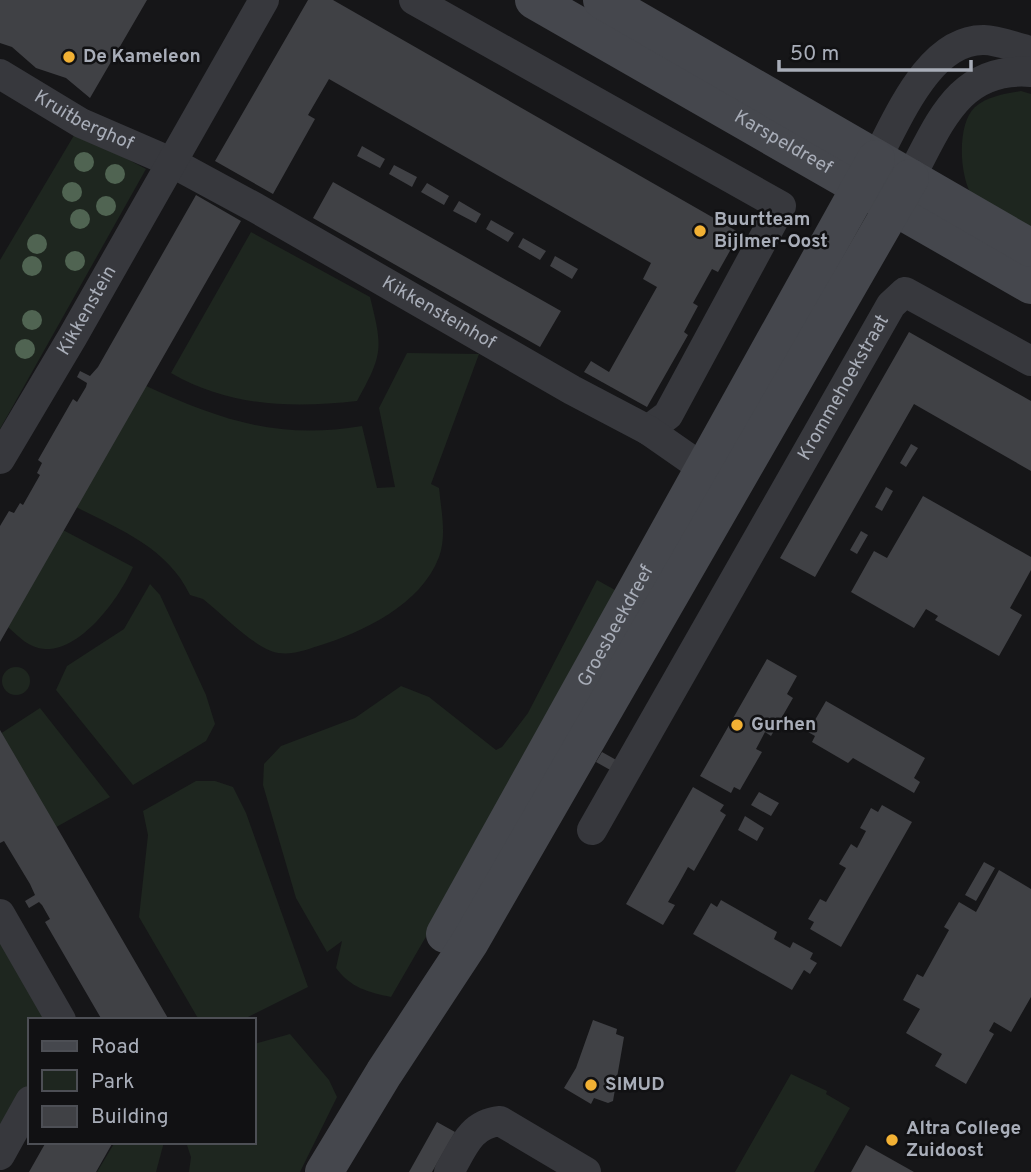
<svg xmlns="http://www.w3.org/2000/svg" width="1031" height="1172" font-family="Overpass,sans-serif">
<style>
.green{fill:#1e261f}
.building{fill:#404145}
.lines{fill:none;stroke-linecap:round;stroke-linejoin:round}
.street{stroke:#37383d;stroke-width:30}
.secondary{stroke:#45474d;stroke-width:38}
.tree{fill:#506452}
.poi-dot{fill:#f2b134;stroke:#111113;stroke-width:2.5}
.labels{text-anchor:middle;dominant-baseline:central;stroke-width:5;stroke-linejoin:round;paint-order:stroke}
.poi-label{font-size:19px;font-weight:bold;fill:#a8adb8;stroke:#111113;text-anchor:start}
.street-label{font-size:19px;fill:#a8adb8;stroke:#111113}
</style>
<rect width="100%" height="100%" fill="#161618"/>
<path class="green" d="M 1021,91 L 1031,94 L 1031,235 C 1014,226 993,217 979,205 C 959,188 955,125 975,107 C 988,96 1005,94 1021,91 Z
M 76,132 L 146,169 L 0,429 L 0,260 Z
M 251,232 L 370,297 C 383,349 383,354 357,401 C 292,408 230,407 171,373 Z
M 407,353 L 479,354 L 431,484 L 439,488 C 441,510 447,535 439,557 C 421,605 363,632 318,646 C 302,651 288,657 271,651 C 250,643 222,614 203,599 L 190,595 C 168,548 119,529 76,507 L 144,385 C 220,420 278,440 362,426 L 377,488 L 395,487 L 379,408 Z
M 63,530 L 133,567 C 120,597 82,651 45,649 C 29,648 19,637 8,627 Z
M 597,580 L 624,595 L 391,997 C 368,992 351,988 336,968 L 342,941 L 327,952 L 296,898 L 263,785 L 264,764 L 281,746 L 355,718 L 401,686 L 429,697 L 496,750 L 502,747 L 528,713 Z
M 150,584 L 160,595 L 206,695 L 215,724 L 206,741 L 133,785 L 56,690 L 67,666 L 124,629 Z
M2 681a14 14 0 1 1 28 0a14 14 0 1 1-28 0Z
M 40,708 L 110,797 L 51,830 L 0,734 Z
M 196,781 L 215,781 L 233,787 L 246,813 L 308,987 L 242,1020 L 199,1020 L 139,917 L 148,835 L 143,811 Z
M 0,932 L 51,1020 L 30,1020 L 30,1081 L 0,1133 Z
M 290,1034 L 329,1080 L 337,1097 L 300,1172 L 189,1172 L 191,1157 L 186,1142 L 254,1142 L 254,1044 Z
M 791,1074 L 827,1091 L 826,1094 L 850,1108 L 814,1172 L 735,1172 Z
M 115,1142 L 164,1142 L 156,1172 L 97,1172 Z"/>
<path class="building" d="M 0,0 L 147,0 L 90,98 L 66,78 L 36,68 L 12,47 L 0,43 Z
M 308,0 L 333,0 L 740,233 L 718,272 L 712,269 L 693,303 L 698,306 L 684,332 L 688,335 L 647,407 L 584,372 L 591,361 L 609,372 L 657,287 L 643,279 L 651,263 L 329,79 L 308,115 L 315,119 L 273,194 L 215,161 Z
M 362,146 L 385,159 L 380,168 L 357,156 Z
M 394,165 L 417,177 L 412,187 L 389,174 Z
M 333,182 L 561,311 L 540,347 L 313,218 Z
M 427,183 L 449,196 L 444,205 L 421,192 Z
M 196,195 L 241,221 L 0,642 L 0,526 L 9,511 L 14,513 L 20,503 L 23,505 L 40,475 L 37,473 L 42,463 L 38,460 L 73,399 L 77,402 L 86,387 L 87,383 L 77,377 L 80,371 L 90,376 L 98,367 Z
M 459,201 L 481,214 L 476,223 L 453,211 Z
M 491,220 L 514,233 L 508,242 L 486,229 Z
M 523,238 L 546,251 L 540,260 L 518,247 Z
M 555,256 L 578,269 L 572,279 L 550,266 Z
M 909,332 L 1031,401 L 1031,471 L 914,404 L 815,577 L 780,558 Z
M 911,444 L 918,448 L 906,467 L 900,463 Z
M 886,487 L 893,491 L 882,511 L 875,507 Z
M 923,496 L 1031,557 L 1031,570 L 1010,608 L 1022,615 L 999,656 L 935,620 L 938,616 L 926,609 L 914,628 L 851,592 L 874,551 L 887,558 Z
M 861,531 L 868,535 L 857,554 L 850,550 Z
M 767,659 L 797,676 L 787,694 L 793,698 L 771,736 L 765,732 L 756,749 L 762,752 L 740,790 L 734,787 L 731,793 L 700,776 Z
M 826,701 L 925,758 L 914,778 L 920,782 L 914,793 L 853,758 L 848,763 L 812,742 L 815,736 L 808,732 Z
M 0,730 L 62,836 L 169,1020 L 102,1020 L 45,922 L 50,919 L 42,905 L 39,902 L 29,908 L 25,901 L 35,895 L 30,884 L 4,841 L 0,843 Z
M 602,752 L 618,761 L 612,771 L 596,762 Z
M 693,787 L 724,805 L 720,811 L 726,815 L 694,871 L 688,867 L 678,885 L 668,902 L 675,905 L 663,925 L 626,904 Z
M 759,792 L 779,803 L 771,816 L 751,805 Z
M 882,805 L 912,822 L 841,947 L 810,929 L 814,922 L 808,919 L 820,899 L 826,902 L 846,868 L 839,864 L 851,844 L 857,848 L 866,831 L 860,828 L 871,808 L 878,812 Z
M 745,816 L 764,828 L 757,841 L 738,830 Z
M 984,862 L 995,868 L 976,901 L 965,895 Z
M 999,870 L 1031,889 L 1031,997 L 1011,1032 L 994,1022 L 989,1031 L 994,1034 L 966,1084 L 935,1066 L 942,1054 L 906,1033 L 920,1009 L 903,1000 L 917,974 L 923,977 L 949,930 L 944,927 L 959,902 L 976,912 Z
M 721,900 L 777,932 L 774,939 L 790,948 L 793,942 L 813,953 L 810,959 L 817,963 L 810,974 L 804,970 L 792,990 L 693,934 L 711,903 L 717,907 Z
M 593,1020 L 617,1029 L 616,1034 L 624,1037 L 613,1101 L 608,1103 L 594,1098 L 591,1104 L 564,1088 L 576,1068 Z
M 437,1122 L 455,1132 L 432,1172 L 409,1172 Z
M 46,1142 L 113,1142 L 96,1172 L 29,1172 Z
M 866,1145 L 914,1172 L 851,1172 Z"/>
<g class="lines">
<g class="street">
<path d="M 414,0 L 781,206 L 668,415 L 648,430"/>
<path id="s1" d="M 0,74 L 81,123 L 171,162 L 256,208 L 572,390 L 648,430 L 704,469"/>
<path d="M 876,159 C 898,119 929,39 984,40 C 998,40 1016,48 1031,51"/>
<path d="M 910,178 C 939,125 958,66 1031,72"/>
<path id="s2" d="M 0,459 L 73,336 L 264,0"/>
<path id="s3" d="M 592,830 L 891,305 L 905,292 L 1031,361"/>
<path d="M 0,914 L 61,1020"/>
<path d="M 0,1155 L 30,1101"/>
<path d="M 449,1172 C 463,1148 470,1124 500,1121 L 586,1172"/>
</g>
<g class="secondary">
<path id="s4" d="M 534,0 L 1031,285"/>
<path d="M 602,0 L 1031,248"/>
<path id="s5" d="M 445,934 L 876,159"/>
<path d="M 324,1172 L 384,1073 L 470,942 L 910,178"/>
</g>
</g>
<g class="tree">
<circle cx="84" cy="162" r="10"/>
<circle cx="115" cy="174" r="10"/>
<circle cx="72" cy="192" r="10"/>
<circle cx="106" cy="206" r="10"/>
<circle cx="80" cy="219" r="10"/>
<circle cx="37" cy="244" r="10"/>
<circle cx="75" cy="261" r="10"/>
<circle cx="32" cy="266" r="10"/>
<circle cx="32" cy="320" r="10"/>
<circle cx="25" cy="349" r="10"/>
</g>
<g class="poi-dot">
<circle cx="69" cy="57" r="7"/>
<circle cx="700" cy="231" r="7"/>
<circle cx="737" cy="725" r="7"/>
<circle cx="591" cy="1085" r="7"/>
<circle cx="892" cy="1140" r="7"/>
</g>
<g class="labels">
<g class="poi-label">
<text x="83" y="57">De Kameleon</text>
<text x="714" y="220">Buurtteam<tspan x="714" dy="22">Bijlmer-Oost</tspan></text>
<text x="751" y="725">Gurhen</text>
<text x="605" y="1085">SIMUD</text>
<text x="906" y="1129">Altra College<tspan x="906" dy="22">Zuidoost</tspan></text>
</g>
<g class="street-label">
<text stroke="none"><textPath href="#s1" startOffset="96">Kruitberghof</textPath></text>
<text stroke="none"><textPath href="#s4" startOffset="287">Karspeldreef</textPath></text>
<text stroke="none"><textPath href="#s2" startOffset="172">Kikkenstein</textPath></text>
<text stroke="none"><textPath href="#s1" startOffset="500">Kikkensteinhof</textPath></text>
<text stroke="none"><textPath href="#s3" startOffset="509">Krommehoekstraat</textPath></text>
<text stroke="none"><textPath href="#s5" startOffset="352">Groesbeekdreef</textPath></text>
</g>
</g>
<rect x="28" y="1018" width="228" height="126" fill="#111113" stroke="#4d4f55" stroke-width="2"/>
<rect x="42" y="1041" width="35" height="10" fill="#45474d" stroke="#4d4f55" stroke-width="2"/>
<text x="91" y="1053" font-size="21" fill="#a8adb8">Road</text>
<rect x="42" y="1070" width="35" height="21" fill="#1e261f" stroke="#4d4f55" stroke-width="2"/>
<text x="91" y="1088" font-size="21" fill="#a8adb8">Park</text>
<rect x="42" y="1106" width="35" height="21" fill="#404145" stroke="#4d4f55" stroke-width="2"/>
<text x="91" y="1123" font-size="21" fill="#a8adb8">Building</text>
<path d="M779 60v10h192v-10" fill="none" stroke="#a8adb8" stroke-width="3.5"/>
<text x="790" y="60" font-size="21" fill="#a8adb8" stroke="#111113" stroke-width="5" paint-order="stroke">50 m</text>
</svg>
